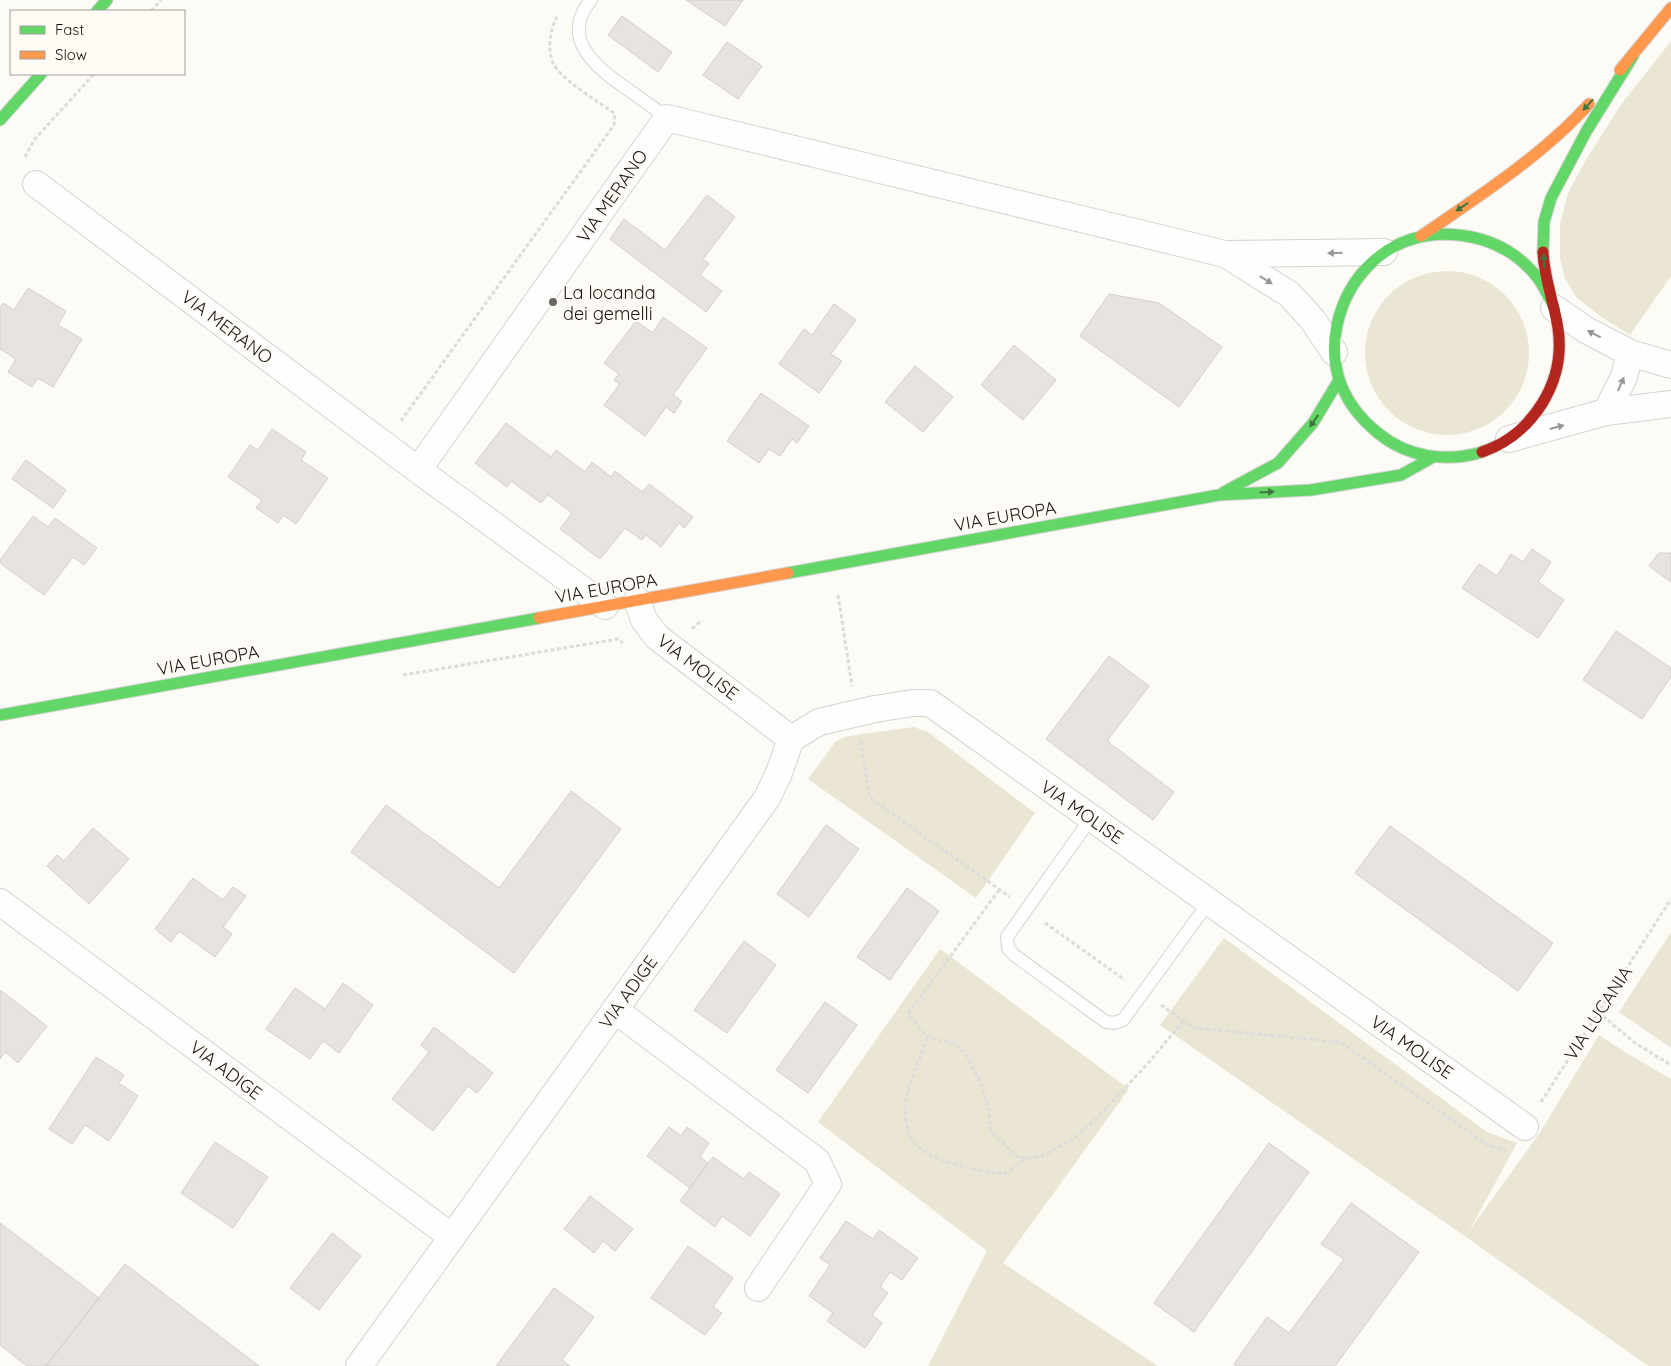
<svg xmlns="http://www.w3.org/2000/svg" width="1671" height="1366" font-family="Quicksand,sans-serif">
<style>
.green{fill:#eae6d3}
.building{fill:#e9e3df;stroke:#d1cfcc}
.lines{fill:none;stroke-linecap:round;stroke-linejoin:round}
.lane-casing{stroke:#d4d3d0;stroke-width:14}
.street-casing{stroke:#d4d3d0;stroke-width:28}
.fast-casing{stroke:#d4d3d0;stroke-width:13}
.slow-casing{stroke:#d4d3d0;stroke-width:13}
.jam-casing{stroke:#d4d3d0;stroke-width:13}
.path{stroke:#dcdcdb;stroke-width:3;stroke-dasharray:4 2.5;stroke-linecap:butt}
.lane{stroke:#fffefe;stroke-width:12}
.street{stroke:#fffefe;stroke-width:26}
.fast{stroke:#63d668;stroke-width:11}
.slow{stroke:#ff974d;stroke-width:11}
.jam{stroke:#b3261e;stroke-width:11}
.oneway{fill:#3e763e}
.oneway2{fill:#979695}
.poi-dot{fill:#686763;stroke:#fefcf4;stroke-width:2}
.labels{text-anchor:middle;dominant-baseline:central;stroke-width:4.5;stroke-linejoin:round;paint-order:stroke}
.street-label{font-size:18px;fill:#181714;stroke:#fefcf4}
.poi-label{font-size:18px;fill:#181714;stroke:#fefcf4;text-anchor:start}
</style>
<rect width="100%" height="100%" fill="#fcfbf6"/>
<path class="green" d="M 1671,41 L 1671,276 L 1630,335 L 1600,316 L 1577,298 L 1565,279 L 1560,258 L 1560,224 L 1568,193 L 1584,163 L 1620,106 Z
M1365 353a82 82 0 1 1 164 0a82 82 0 1 1-164 0Z
M 914,727 L 928,732 L 1035,813 L 976,898 L 808,779 L 836,741 L 848,736 Z
M 1671,932 L 1671,1048 L 1619,1012 Z
M 1224,938 L 1487,1132 L 1517,1143 L 1469,1231 L 1539,1134 L 1599,1035 L 1625,1052 L 1671,1079 L 1671,1366 L 1648,1366 L 1466,1237 L 1160,1025 Z
M 940,949 L 1129,1089 L 1003,1263 L 1158,1366 L 928,1366 L 987,1251 L 818,1122 Z"/>
<path class="building" d="M 686,0 L 743,0 L 725,26 Z
M 622,16 L 672,52 L 658,72 L 608,35 Z
M 727,42 L 762,66 L 738,99 L 703,75 Z
M 707,195 L 735,217 L 703,259 L 709,264 L 700,275 L 722,291 L 706,312 L 610,239 L 624,219 L 665,250 Z
M 28,288 L 66,311 L 58,325 L 82,339 L 53,387 L 38,378 L 32,387 L 8,372 L 16,359 L 0,349 L 0,308 L 3,303 L 14,310 Z
M 1109,294 L 1159,303 L 1222,347 L 1179,407 L 1080,336 Z
M 834,304 L 856,320 L 831,354 L 842,361 L 819,393 L 779,364 L 804,329 L 812,335 Z
M 663,317 L 707,348 L 673,395 L 682,401 L 674,413 L 666,407 L 645,436 L 604,405 L 620,384 L 614,380 L 619,374 L 604,363 L 636,321 L 653,333 Z
M 1014,345 L 1056,380 L 1023,420 L 981,385 Z
M 915,366 L 953,397 L 923,432 L 885,402 Z
M 761,393 L 809,426 L 797,443 L 792,439 L 780,456 L 769,449 L 759,463 L 727,441 Z
M 506,423 L 551,457 L 556,450 L 585,472 L 592,462 L 611,477 L 615,471 L 642,492 L 649,484 L 693,517 L 684,528 L 679,523 L 661,547 L 646,535 L 642,540 L 625,528 L 600,559 L 560,529 L 572,513 L 548,495 L 541,503 L 511,481 L 507,487 L 475,463 Z
M 272,429 L 306,452 L 301,460 L 328,478 L 296,524 L 283,515 L 278,523 L 256,508 L 262,500 L 228,477 L 250,445 L 258,450 Z
M 26,460 L 66,490 L 53,508 L 12,479 Z
M 33,516 L 48,527 L 55,518 L 97,548 L 84,565 L 73,557 L 44,595 L 0,563 L 0,560 Z
M 1532,549 L 1551,562 L 1538,582 L 1564,600 L 1538,638 L 1462,588 L 1479,564 L 1497,576 L 1511,554 L 1523,562 Z
M 1659,553 L 1671,553 L 1671,582 L 1649,566 Z
M 1616,631 L 1671,668 L 1671,677 L 1642,719 L 1583,680 Z
M 1109,656 L 1149,686 L 1107,741 L 1174,792 L 1153,820 L 1046,739 Z
M 571,791 L 621,829 L 514,973 L 351,852 L 386,805 L 499,888 Z
M 826,825 L 859,849 L 809,917 L 777,894 Z
M 1390,826 L 1553,943 L 1518,991 L 1355,873 Z
M 93,828 L 129,859 L 89,904 L 47,866 L 57,855 L 64,861 Z
M 193,878 L 223,900 L 233,887 L 246,896 L 223,927 L 232,934 L 215,957 L 179,931 L 171,942 L 155,929 Z
M 907,888 L 939,911 L 890,980 L 857,957 Z
M 744,941 L 776,965 L 727,1033 L 694,1010 Z
M 343,983 L 373,1005 L 339,1053 L 323,1041 L 310,1059 L 266,1029 L 295,988 L 325,1009 Z
M 0,990 L 47,1026 L 18,1063 L 5,1052 L 0,1059 Z
M 825,1002 L 857,1025 L 808,1093 L 776,1070 Z
M 434,1027 L 493,1073 L 477,1093 L 468,1086 L 433,1131 L 392,1099 L 429,1052 L 421,1045 Z
M 96,1057 L 124,1075 L 119,1083 L 138,1096 L 109,1141 L 85,1125 L 72,1144 L 49,1129 Z
M 669,1127 L 681,1136 L 687,1127 L 709,1143 L 700,1157 L 708,1163 L 690,1188 L 647,1156 Z
M 215,1142 L 268,1177 L 233,1228 L 181,1193 Z
M 1269,1143 L 1309,1172 L 1194,1332 L 1154,1303 Z
M 713,1157 L 744,1179 L 749,1172 L 780,1194 L 750,1236 L 722,1216 L 715,1227 L 680,1201 Z
M 590,1196 L 633,1229 L 615,1251 L 603,1241 L 594,1253 L 564,1229 Z
M 1351,1203 L 1419,1252 L 1335,1366 L 1237,1366 L 1234,1364 L 1267,1317 L 1289,1333 L 1344,1259 L 1321,1244 Z
M 846,1221 L 873,1239 L 879,1230 L 918,1258 L 902,1280 L 890,1272 L 880,1287 L 888,1293 L 872,1315 L 882,1323 L 865,1348 L 827,1321 L 833,1313 L 809,1296 L 830,1265 L 820,1258 Z
M 0,1223 L 99,1298 L 46,1366 L 27,1366 L 0,1345 Z
M 332,1233 L 361,1256 L 319,1310 L 290,1288 Z
M 688,1246 L 733,1278 L 713,1307 L 722,1313 L 705,1335 L 651,1298 Z
M 125,1264 L 259,1366 L 46,1366 Z
M 554,1288 L 594,1317 L 562,1360 L 570,1366 L 496,1366 Z"/>
<g class="lines">
<g class="lane-casing">
<path id="lane" d="M 591,0 C 557,41 601,71 633,93 C 644,101 656,109 667,118
M 1091,818 L 1007,937 L 1008,948 L 1014,955 L 1106,1022 L 1114,1023 L 1123,1020 L 1209,902"/>
</g>
<g class="street-casing">
<path id="street" d="M 36,184 L 418,470 L 605,606
M 1225,254 L 1289,294 L 1312,319 L 1334,352
M 1554,308 L 1586,330 L 1630,353 L 1671,365
M 1606,412 L 1624,377 L 1630,353
M 1509,439 L 1606,412 L 1671,404
M 418,470 L 667,118 L 1225,254 L 1384,252
M 637,600 L 644,620 L 657,637 L 791,739
M 791,739 L 819,722 L 875,709 L 913,703 L 930,703 L 1525,1127
M 0,902 L 452,1237 L 767,798 L 779,773 L 791,739
M 615,1010 L 817,1161 L 828,1184 L 758,1288
M 359,1366 L 452,1237"/>
</g>
<g class="fast-casing">
<path id="fast" d="M 97,11 L 107,0
M 0,120 L 41,74
M 1543,252 L 1544,222 L 1551,198 L 1587,130 L 1633,56
M 1482,452 C 1446,463 1407,457 1378,433 C 1337,400 1324,355 1343,305 C 1352,283 1368,263 1388,250 C 1431,224 1492,231 1528,267 C 1540,278 1547,293 1554,308
M 1224,492 L 1278,463 L 1313,423 L 1339,380
M 788,573 L 1219,495 L 1311,490 L 1401,475 L 1433,457
M 0,715 L 539,618"/>
</g>
<g class="slow-casing">
<path id="slow" d="M 1620,70 L 1671,8
M 1421,236 C 1478,197 1543,155 1589,104
M 539,618 L 788,573"/>
</g>
<g class="jam-casing">
<path id="jam" d="M 1482,452 C 1533,434 1566,382 1558,328 C 1554,302 1544,279 1543,252"/>
</g>
<path class="path" d="M 151,11 L 161,0
M 25,157 L 34,140 L 94,74
M 401,421 L 614,125 L 615,119 L 614,113 C 599,102 560,79 553,63 C 547,50 550,29 557,17
M 838,595 L 852,686
M 692,629 L 702,620
M 403,675 L 618,639 L 623,643
M 861,741 L 870,798 L 1010,897
M 999,890 L 908,1014 L 927,1037 L 956,1044 L 967,1056 L 981,1084 L 989,1110 L 991,1132 L 1019,1158 L 1040,1157 L 1072,1140 L 1098,1117 L 1151,1060 L 1183,1021
M 1045,923 L 1125,980
M 1161,1005 L 1194,1028 L 1340,1042 L 1488,1145 L 1506,1151
M 1598,1012 L 1635,1043 L 1671,1065
M 927,1037 C 920,1058 911,1078 906,1099 C 904,1110 906,1132 912,1140 C 929,1163 978,1171 1004,1174 L 1027,1158
M 1541,1102 L 1671,899"/>
<use href="#lane" class="lane"/>
<use href="#street" class="street"/>
<use href="#fast" class="fast"/>
<use href="#slow" class="slow"/>
<use href="#jam" class="jam"/>
</g>
<defs><path id="oneway-solid" d="M-6-.8H1V-3.2L6.5 0L1 3.2V.8H-6Z" transform="scale(1.25)"/></defs>
<g class="oneway">
<use href="#oneway-solid" transform="translate(1588 105) rotate(132)"/>
<use href="#oneway-solid" transform="translate(1462 207) rotate(146)"/>
<use href="#oneway-solid" transform="translate(1544 261) rotate(-92)"/>
<use href="#oneway-solid" transform="translate(1314 421) rotate(125)"/>
<use href="#oneway-solid" transform="translate(1267 492) rotate(-3)"/>
</g>
<g class="oneway2">
<use href="#oneway-solid" transform="translate(1335 253) rotate(179)"/>
<use href="#oneway-solid" transform="translate(1266 280) rotate(32)"/>
<use href="#oneway-solid" transform="translate(1594 334) rotate(-153)"/>
<use href="#oneway-solid" transform="translate(1621 384) rotate(-66)"/>
<use href="#oneway-solid" transform="translate(1557 427) rotate(-15)"/>
</g>
<circle class="poi-dot" cx="553" cy="302" r="5"/>
<g class="labels">
<g class="street-label">
<text transform="translate(612 196) rotate(-55)">VIA MERANO</text>
<text transform="translate(227 327) rotate(37)">VIA MERANO</text>
<text transform="translate(1005 516) rotate(-10)">VIA EUROPA</text>
<text transform="translate(606 588) rotate(-10)">VIA EUROPA</text>
<text transform="translate(208 660) rotate(-10)">VIA EUROPA</text>
<text transform="translate(698 667) rotate(37)">VIA MOLISE</text>
<text transform="translate(1082 812) rotate(35)">VIA MOLISE</text>
<text transform="translate(628 992) rotate(-54)">VIA ADIGE</text>
<text transform="translate(1598 1013) rotate(-57)">VIA LUCANIA</text>
<text transform="translate(1412 1047) rotate(35)">VIA MOLISE</text>
<text transform="translate(226 1070) rotate(37)">VIA ADIGE</text>
</g>
<g class="poi-label">
<text x="563" y="292">La locanda<tspan x="563" dy="21">dei gemelli</tspan></text>
</g>
</g>
<rect x="10" y="10" width="175" height="65" fill="#fefcf4" stroke="#a2a09a"/>
<rect x="20" y="26" width="25" height="8" fill="#63d668" stroke="#a2a09a"/>
<text x="55" y="35" font-size="15" fill="#181714">Fast</text>
<rect x="20" y="51" width="25" height="8" fill="#ff974d" stroke="#a2a09a"/>
<text x="55" y="60" font-size="15" fill="#181714">Slow</text>
</svg>
